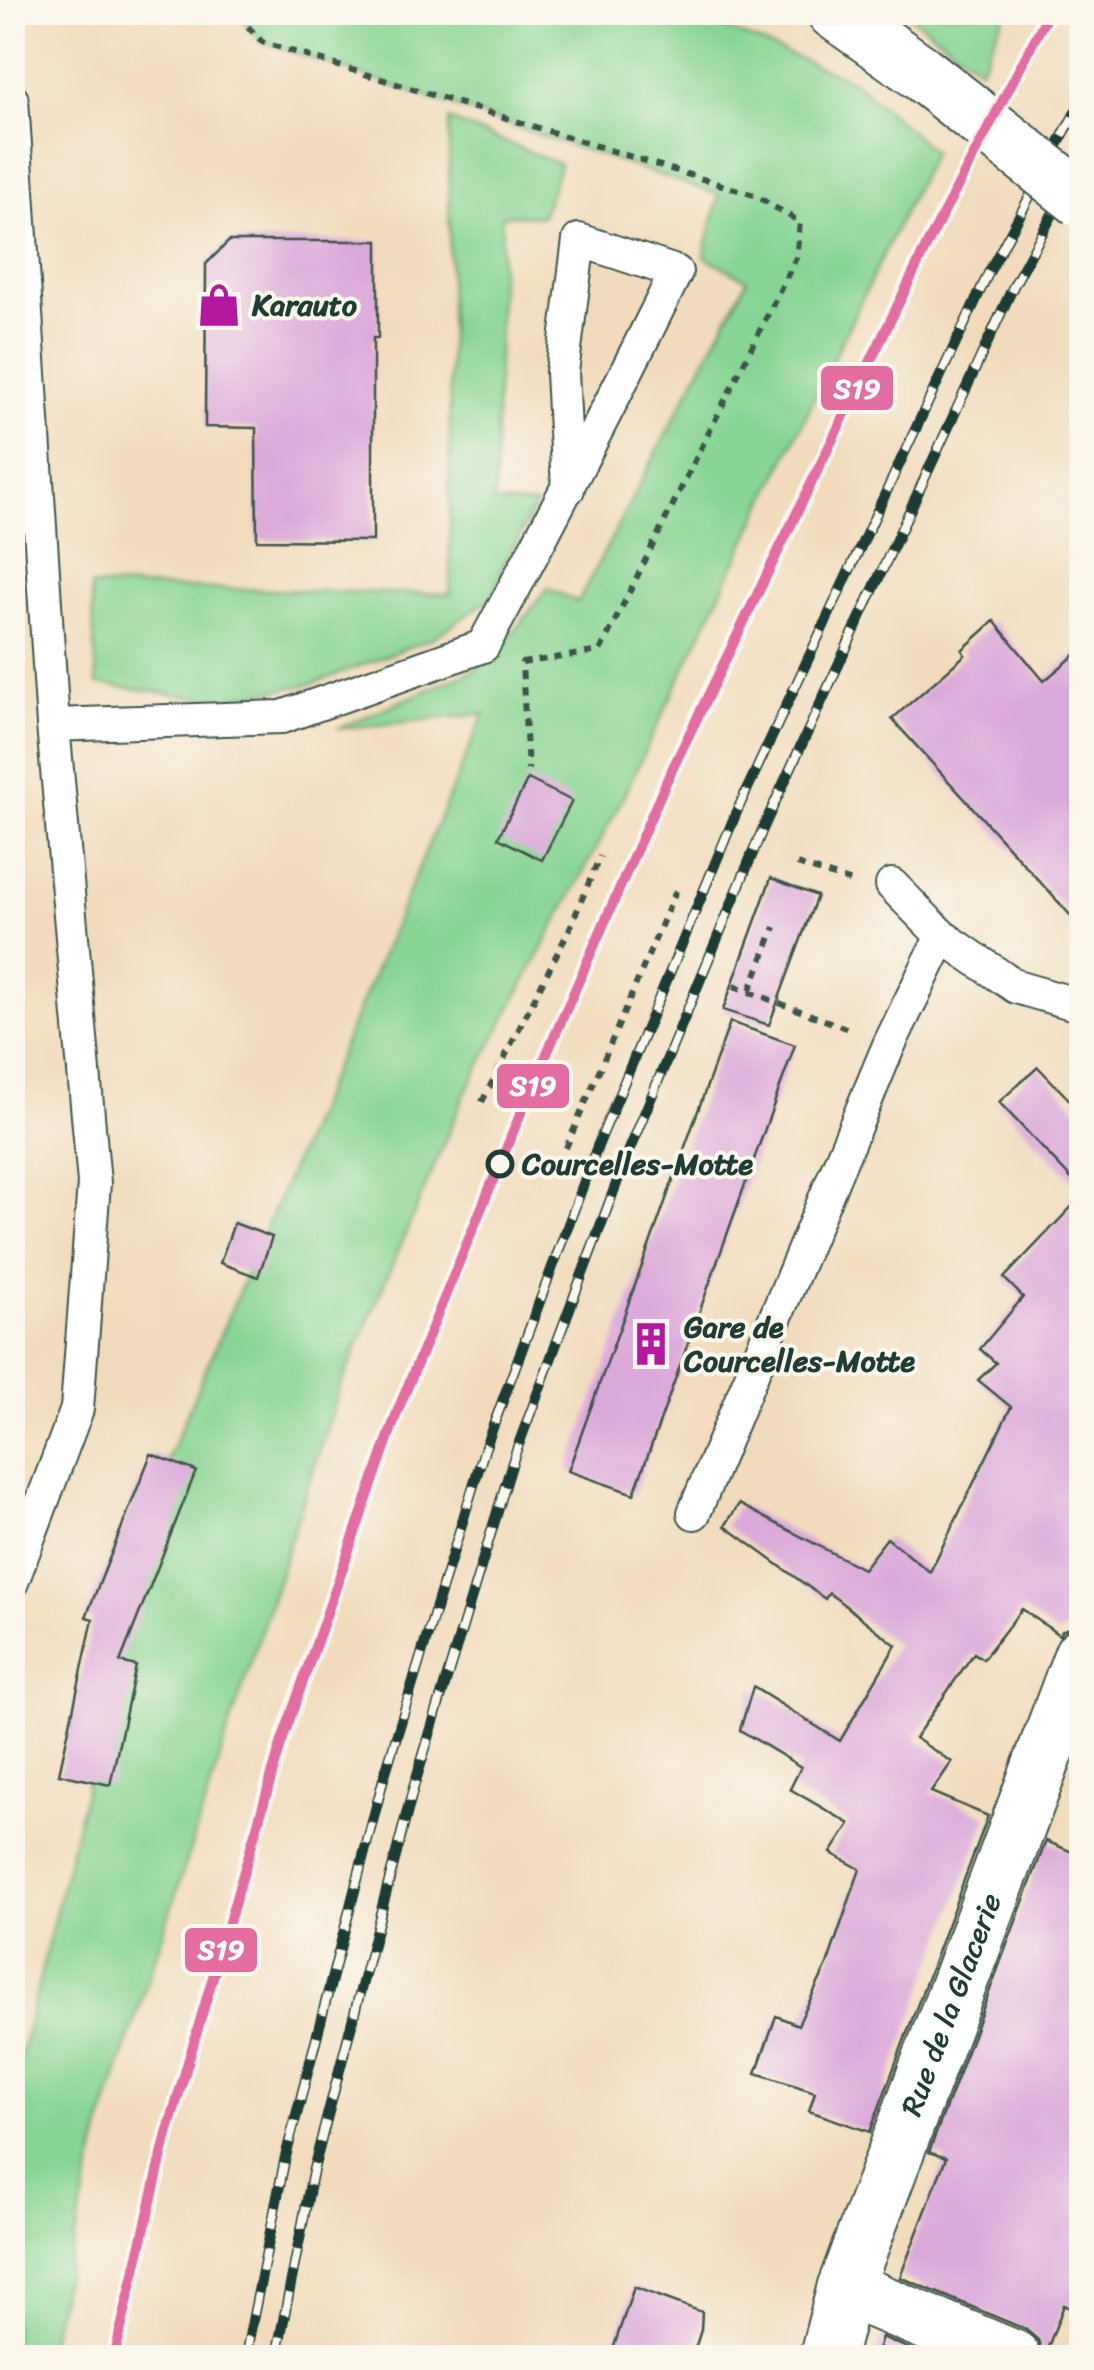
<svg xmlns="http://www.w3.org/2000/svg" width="1094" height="2370" font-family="Sriracha,sans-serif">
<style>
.green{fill:#87d493;stroke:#538864;stroke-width:2.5}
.building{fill:#dba8da}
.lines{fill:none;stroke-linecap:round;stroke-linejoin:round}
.service-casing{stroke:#3e5548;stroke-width:36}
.minor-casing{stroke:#3e5548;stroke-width:59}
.secondary-casing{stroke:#3e5548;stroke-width:59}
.path{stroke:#3e5548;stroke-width:6;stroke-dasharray:8 8;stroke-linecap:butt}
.service{stroke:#fff;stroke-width:32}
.minor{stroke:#fff;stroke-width:55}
.secondary{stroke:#fff;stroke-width:55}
.rail-casing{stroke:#1f3d34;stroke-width:11}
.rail{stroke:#fbf7ec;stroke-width:8;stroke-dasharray:22;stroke-linecap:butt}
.secondary-bridge-casing{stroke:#3e5548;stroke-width:59;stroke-linecap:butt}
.secondary-bridge{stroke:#fff;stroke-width:55}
.rail-1-casing{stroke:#fbf7ec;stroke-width:18}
.rail-1{stroke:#e36ca1;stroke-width:10}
.stop-dot{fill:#fbf7ec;stroke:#1f3d34;stroke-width:5}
.labels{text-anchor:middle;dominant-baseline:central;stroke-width:8;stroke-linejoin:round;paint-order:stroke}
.poi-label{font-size:30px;font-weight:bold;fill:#1f3d34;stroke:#fbf7ec;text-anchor:start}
.stop-label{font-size:30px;font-weight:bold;fill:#1f3d34;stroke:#fbf7ec;text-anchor:start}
.street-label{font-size:30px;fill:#1f3d34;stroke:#fbf7ec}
.line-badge{stroke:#fbf7ec;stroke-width:4}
.badge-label{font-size:28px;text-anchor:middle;font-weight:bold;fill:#fff}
</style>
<rect width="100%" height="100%" fill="#fbf7ec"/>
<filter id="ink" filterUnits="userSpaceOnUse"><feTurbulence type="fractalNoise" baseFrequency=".01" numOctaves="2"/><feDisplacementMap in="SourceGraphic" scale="20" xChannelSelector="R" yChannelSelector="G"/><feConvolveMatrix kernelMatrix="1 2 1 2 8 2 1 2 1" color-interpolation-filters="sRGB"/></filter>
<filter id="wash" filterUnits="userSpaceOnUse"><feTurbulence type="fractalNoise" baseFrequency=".0048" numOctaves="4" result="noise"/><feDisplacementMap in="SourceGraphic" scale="40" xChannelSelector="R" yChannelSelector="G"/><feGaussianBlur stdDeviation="2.25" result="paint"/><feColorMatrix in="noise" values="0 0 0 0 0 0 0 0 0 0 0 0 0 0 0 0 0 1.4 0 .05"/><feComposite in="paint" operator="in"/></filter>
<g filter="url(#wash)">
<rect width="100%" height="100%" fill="#f1dbbc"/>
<path class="green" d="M 244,13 L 687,13 L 852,80 L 933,151 L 620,803 L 464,1096 L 339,1390 L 105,2112 L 46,2357 L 13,2358 L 13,2087 L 164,1468 L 484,714 L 337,729 L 474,670 L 515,630 L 548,588 L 578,602 L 747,280 L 704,256 L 719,195 L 262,42 L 244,22 Z
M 906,13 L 1006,13 L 980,68 Z
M 449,120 L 560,164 L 542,216 L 502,215 L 494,503 L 536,505 L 504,565 L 493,597 L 433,638 L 312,684 L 217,700 L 97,684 L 91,586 L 450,594 Z"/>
<g id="blocks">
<path class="building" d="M 229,241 L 378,241 L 378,338 L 373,338 L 373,541 L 257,540 L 256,428 L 205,427 L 206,264 Z
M 994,621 L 1044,681 L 1082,649 L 1082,928 L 892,719 L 965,655 L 962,650 Z
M 528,779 L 572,801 L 542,860 L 498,838 Z
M 771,878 L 817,896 L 769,1025 L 723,1010 Z
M 730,1022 L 795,1045 L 634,1494 L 568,1471 Z
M 1038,1067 L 1082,1113 L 1082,1190 L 999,1102 Z
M 1082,1196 L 1082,1624 L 1063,1630 L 1059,1635 L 1022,1609 L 983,1659 L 974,1653 L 915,1738 L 952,1762 L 931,1792 L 988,1816 L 870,2132 L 809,2111 L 815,2092 L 756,2073 L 776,2016 L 798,2025 L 827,1965 L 860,1869 L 831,1853 L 850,1824 L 790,1789 L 801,1767 L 740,1730 L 753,1687 L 840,1741 L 896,1645 L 829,1593 L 825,1599 L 725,1526 L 739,1504 L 863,1569 L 887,1538 L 930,1572 L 1011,1407 L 978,1380 L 996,1363 L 980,1349 L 1023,1297 L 1004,1278 Z
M 234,1223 L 272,1237 L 258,1277 L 220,1263 Z
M 151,1454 L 196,1471 L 120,1662 L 136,1666 L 110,1785 L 59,1774 L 93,1619 L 86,1617 Z
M 1046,1841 L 1082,1856 L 1082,2313 L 1064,2305 L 1044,2358 L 1038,2340 L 1025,2329 L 900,2277 L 946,2158 L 929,2152 Z
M 634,2287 L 702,2312 L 701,2330 L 692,2358 L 610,2358 Z
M 882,2337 L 931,2358 L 875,2358 Z"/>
</g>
</g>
<g filter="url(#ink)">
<use href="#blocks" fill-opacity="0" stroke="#3e5548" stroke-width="2.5"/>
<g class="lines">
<g class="service-casing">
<path id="service" d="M 12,100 L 53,725 L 94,1183 L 77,1409 L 12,1582
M 53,725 L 282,717 L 483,646 C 550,523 614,398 676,272 L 579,240 L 562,372 L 568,489
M 892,885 L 942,936 L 1016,987 L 1082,1006
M 694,1513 L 889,1045 L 942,936"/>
</g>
<g class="minor-casing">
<g id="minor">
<path d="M 845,2288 L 1013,2358"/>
<path id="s1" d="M 827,2358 L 845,2288 L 1082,1655"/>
</g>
</g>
<g class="secondary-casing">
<path id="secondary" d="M 835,12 L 920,72"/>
</g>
<path class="path" d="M 244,12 L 244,22 L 262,42 L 754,195 L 800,222 L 796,258 L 600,651 L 522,663 L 528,770
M 797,864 L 852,882
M 734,986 L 851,1030
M 750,990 L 775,927
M 482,1102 L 569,930 L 600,856
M 566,1148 L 678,886"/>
<use href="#service" class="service"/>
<use href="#minor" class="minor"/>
<use href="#secondary" class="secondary"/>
<g class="rail-casing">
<path id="rail" d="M 245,2358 L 285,2159 L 384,1777 L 485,1448 L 598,1145 L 737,811 L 989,272 L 1082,100
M 276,2358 L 313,2171 L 414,1786 L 515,1454 L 626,1158 L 764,826 L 1014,285 L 1082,160"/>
</g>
<use href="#rail" class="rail"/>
<g class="secondary-bridge-casing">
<path id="secondary-bridge" d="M 920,72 L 1082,200"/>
</g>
<use href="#secondary-bridge" class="secondary-bridge"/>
<g class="rail-1-casing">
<path id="rail-1" d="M 114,2358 L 167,2134 L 282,1741 L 398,1410 L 520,1115 L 667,780 L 929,241 L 1049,12"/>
</g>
<use href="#rail-1" class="rail-1"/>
</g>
</g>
<defs>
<g id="shop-bare" transform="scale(3.45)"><path d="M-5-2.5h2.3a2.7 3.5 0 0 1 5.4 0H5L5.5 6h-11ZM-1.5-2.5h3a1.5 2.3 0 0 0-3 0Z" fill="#b5179e" stroke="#fbf7ec" stroke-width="2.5" paint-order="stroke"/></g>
<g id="building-bare" transform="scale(3.45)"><path d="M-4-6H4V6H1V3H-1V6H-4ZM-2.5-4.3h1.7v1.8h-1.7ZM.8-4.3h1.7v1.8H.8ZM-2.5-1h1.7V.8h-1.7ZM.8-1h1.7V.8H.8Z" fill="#b5179e" stroke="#fbf7ec" stroke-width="2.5" paint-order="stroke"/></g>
</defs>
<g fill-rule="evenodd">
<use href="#shop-bare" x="219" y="305"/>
<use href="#building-bare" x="651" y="1344"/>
</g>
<circle class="stop-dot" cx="500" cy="1164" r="12"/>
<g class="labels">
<g class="poi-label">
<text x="252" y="305">Karauto</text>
<text x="684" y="1327">Gare de<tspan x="684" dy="34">Courcelles-Motte</tspan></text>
</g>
<g class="stop-label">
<text x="522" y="1164">Courcelles-Motte</text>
</g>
<g class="street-label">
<text stroke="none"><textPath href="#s1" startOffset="375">Rue de la Glacerie</textPath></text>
</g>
</g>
<g class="line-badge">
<rect x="819" y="364" width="76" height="48" rx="10" fill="#e36ca1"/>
<rect x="495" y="1062" width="76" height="48" rx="10" fill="#e36ca1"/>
<rect x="183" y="1926" width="76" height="48" rx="10" fill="#e36ca1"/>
</g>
<g class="badge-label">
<text x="857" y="398">S19</text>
<text x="533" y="1095">S19</text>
<text x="221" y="1959">S19</text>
</g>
<rect width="1094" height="2370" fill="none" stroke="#fbf7ec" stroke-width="50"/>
</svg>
